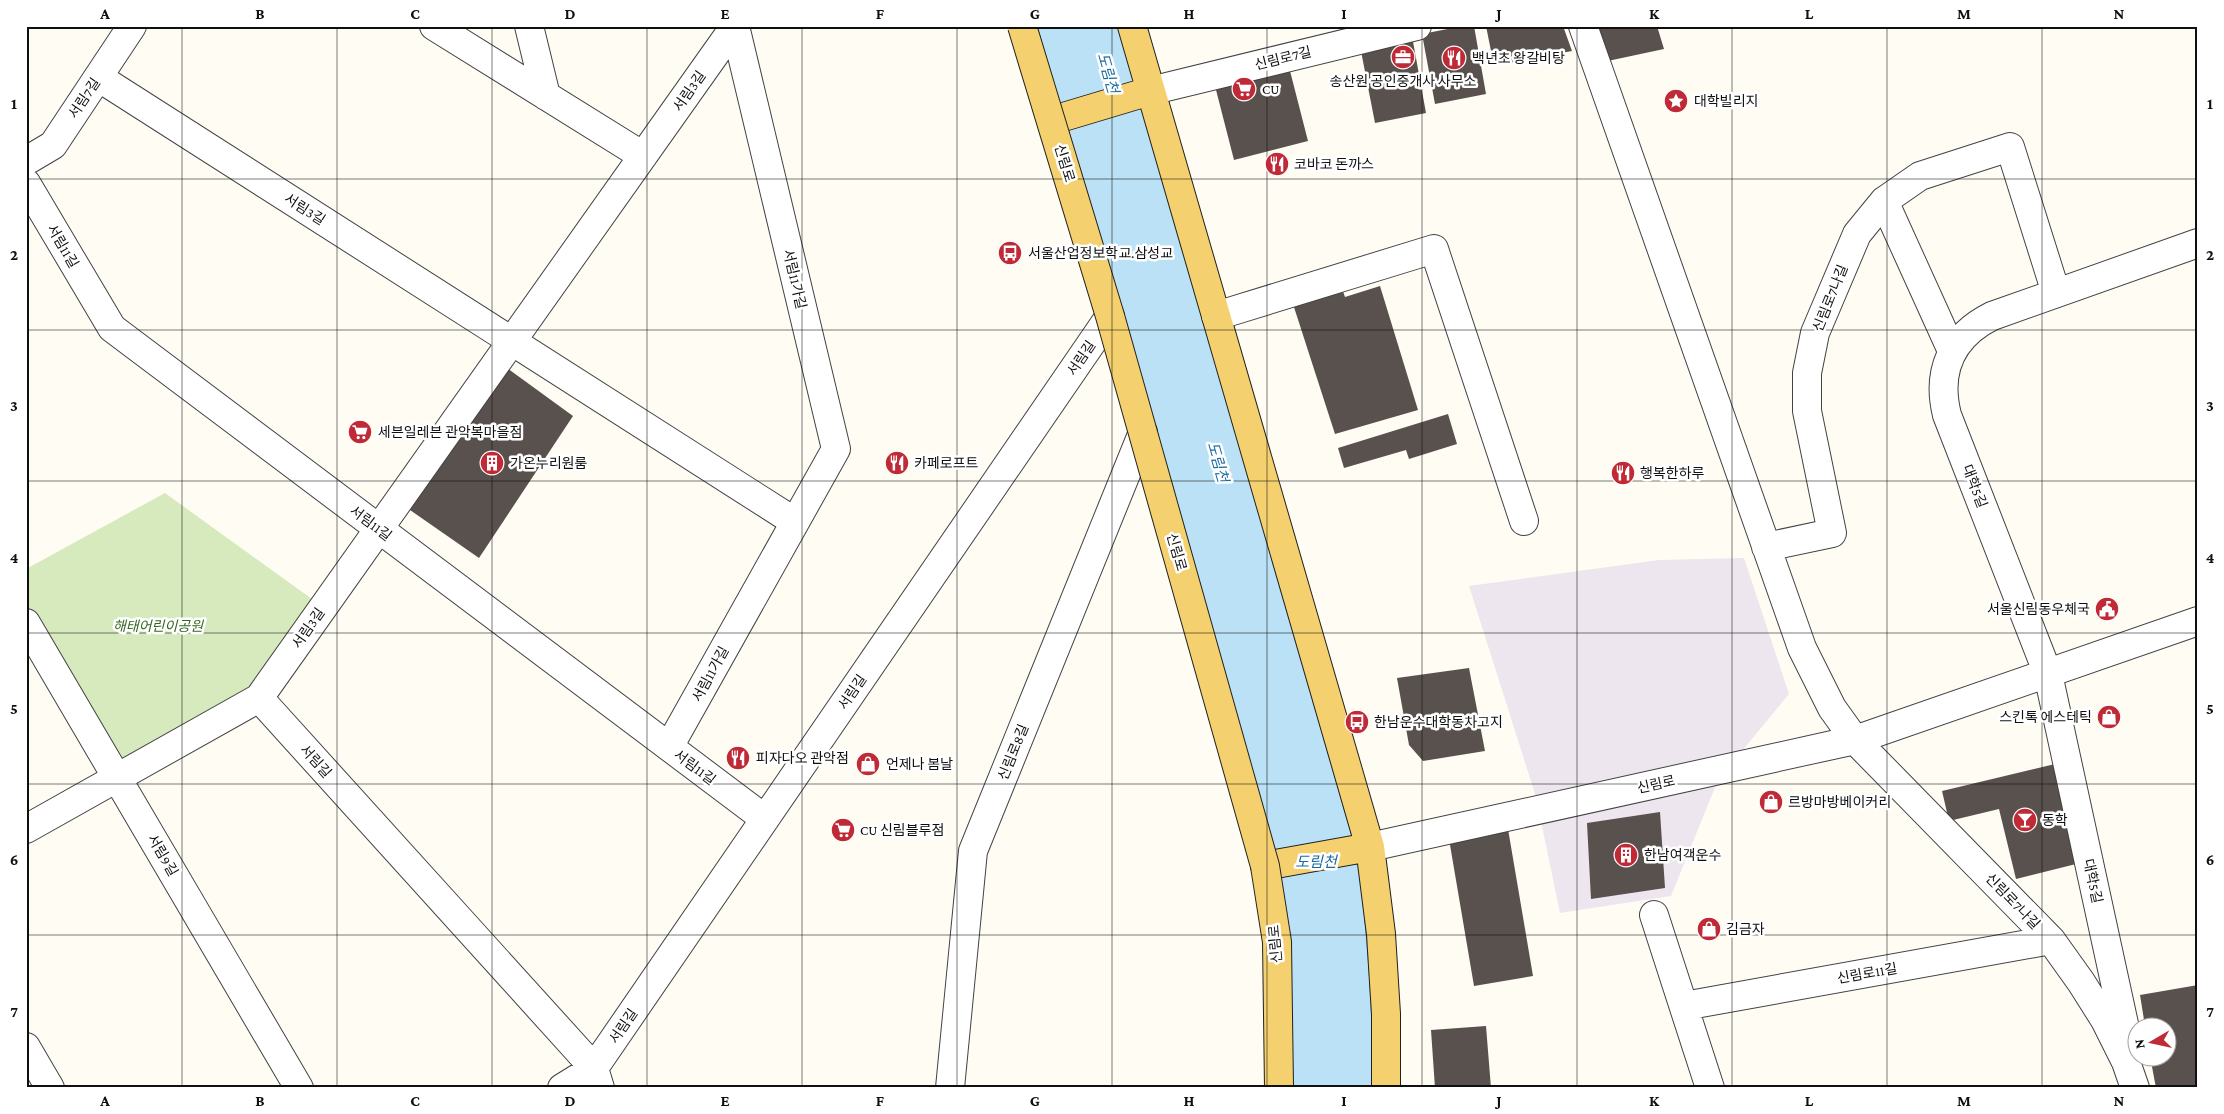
<svg xmlns="http://www.w3.org/2000/svg" width="2224" height="1114" font-family="'Crimson Pro','Noto Sans KR',serif">
<style>
.industrial{fill:#ede6ee}
.green{fill:#d6eabd}
.water{fill:#bae1f5;stroke:#4299cb}
.building{fill:#59514d}
.lines{fill:none;stroke-linecap:round;stroke-linejoin:round}
.minor-casing{stroke:#434343;stroke-width:30}
.major-casing{stroke:#212121;stroke-width:30}
.minor{stroke:#fff;stroke-width:28}
.major{stroke:#f5d06e;stroke-width:28}
.major-bridge-casing{stroke:#212121;stroke-width:30;stroke-linecap:butt}
.major-bridge{stroke:#f5d06e;stroke-width:28}
.grid{fill:none;stroke:#101010;stroke-width:1;stroke-opacity:0.55}
.labels{text-anchor:middle;dominant-baseline:central;stroke-width:5;stroke-linejoin:round;paint-order:stroke}
.street-label{font-size:14px;fill:#101010;stroke:#fff}
.poi-label{font-size:14px;fill:#101010;stroke:#fff;text-anchor:start}
.park-label{font-size:14px;font-style:italic;fill:#326821;stroke:#fff}
.water-label{font-size:15px;font-style:italic;fill:#1b6ba1;stroke:#fff}
.neatline{fill:none;stroke:#101010;stroke-width:2}
.grid-label{font-size:16px;text-anchor:middle;font-weight:bold;fill:#101010}
</style>
<rect width="100%" height="100%" fill="#fffcf4"/>
<path class="industrial" d="M 1744,558 L 1789,694 L 1718,780 L 1671,896 L 1560,913 L 1536,797 L 1469,586 L 1659,560 Z"/>
<path class="green" d="M 165,493 L 323,607 L 259,698 L 117,778 L 26,623 L 26,569 Z"/>
<path class="water" d="M 1037,26 L 1119,26 L 1357,854 C 1368,933 1373,1009 1373,1088 L 1293,1088 L 1292,1029 L 1153,424 Z"/>
<path class="building" d="M 1463,26 L 1474,26 L 1486,94 L 1435,104 L 1422,34 Z
M 1486,26 L 1563,26 L 1572,51 L 1494,66 Z
M 1590,26 L 1657,26 L 1664,49 L 1603,62 Z
M 1412,36 L 1426,113 L 1375,123 L 1360,46 Z
M 1289,67 L 1308,141 L 1234,160 L 1215,86 Z
M 1340,283 L 1345,297 L 1380,286 L 1418,410 L 1335,434 L 1292,301 Z
M 507,368 L 573,416 L 479,558 L 410,510 Z
M 1448,414 L 1457,444 L 1409,459 L 1406,450 L 1344,468 L 1338,448 Z
M 1469,668 L 1485,751 L 1423,761 L 1409,745 L 1397,678 Z
M 2055,764 L 2080,863 L 2016,879 L 1999,809 L 1949,821 L 1942,791 Z
M 1660,812 L 1665,888 L 1591,899 L 1587,823 Z
M 1508,829 L 1533,976 L 1474,986 L 1449,839 Z
M 2198,985 L 2198,1088 L 2156,1088 L 2150,1056 L 2166,1056 L 2166,1026 L 2145,1026 L 2140,995 Z
M 1486,1026 L 1491,1088 L 1435,1088 L 1431,1030 Z"/>
<g class="lines">
<g class="minor-casing">
<path id="minor" d="M 434,26 L 643,156
M 529,26 L 546,96
M 1583,26 L 1802,648 L 1832,708 L 1855,740 L 2051,940 L 2081,982 L 2105,1020 L 2126,1062 L 2135,1088
M 98,77 L 795,522
M 1150,91 L 1417,26
M 26,161 L 53,145 L 132,26
M 26,183 L 112,328 L 765,819
M 1884,201 L 1952,351
M 1216,316 L 1434,249 L 1524,521
M 1766,547 L 1832,533 L 1807,411 L 1807,373 L 1815,333 L 1857,234 L 1884,201 L 1920,176 L 2010,147 L 2056,293
M 26,623 L 299,1088
M 259,698 L 594,1068 L 600,1088
M 669,747 L 836,449 L 735,26
M 26,829 L 259,698 L 735,26
M 1370,847 L 1855,740 L 2198,621
M 1654,915 L 1710,1088
M 1684,1006 L 2051,940
M 26,1047 L 50,1088
M 2129,1047 L 2048,674 L 1947,415 C 1936,371 1952,336 1992,316 L 2198,243
M 562,1088 L 594,1068 L 1110,316
M 950,1088 L 973,851 L 1143,432"/>
</g>
<g class="major-casing">
<path id="major" d="M 1132,26 L 1370,847 L 1381,934 L 1386,1014 L 1386,1088
M 1060,118 L 1150,91
M 1265,866 L 1370,847"/>
</g>
<use href="#minor" class="minor"/>
<use href="#major" class="major"/>
<g class="major-bridge-casing">
<path id="major-bridge" d="M 1022,26 L 1110,316 L 1265,866 L 1277,942 L 1279,1088"/>
</g>
<use href="#major-bridge" class="major-bridge"/>
</g>
<path class="grid" d="M 182,26 L 182,1088M 337,26 L 337,1088M 492,26 L 492,1088M 647,26 L 647,1088M 802,26 L 802,1088M 957,26 L 957,1088M 1112,26 L 1112,1088M 1267,26 L 1267,1088M 1422,26 L 1422,1088M 1577,26 L 1577,1088M 1732,26 L 1732,1088M 1887,26 L 1887,1088M 2042,26 L 2042,1088M 26,179 L 2198,179M 26,330 L 2198,330M 26,481 L 2198,481M 26,633 L 2198,633M 26,784 L 2198,784M 26,935 L 2198,935"/>
<defs>
<g id="office-disc" transform="scale(1.25)"><circle r="9.5" fill="#bf2a36" stroke="#fff"/><path d="M-6-3h4V-5.5h4V-3h4V5H-6ZM-1-4.5V-3h2v-1.5ZM-6 0V1H6V0Z" fill="#fff"/></g>
<g id="restaurant-disc" transform="scale(1.25)"><circle r="9.5" fill="#bf2a36" stroke="#fff"/><path d="M-5-6h1v4h1v-4h1v4h1v-4h1v5L-1.5 .5V6h-2V.5L-5-1ZM5-6V6H3V1.5H1.5Q1.5-4 5-6Z" fill="#fff"/></g>
<g id="supermarket-disc" transform="scale(1.25)"><circle r="9.5" fill="#bf2a36" stroke="#fff"/><path d="M-6-5.5h2.5l.6 2H6L4.5 2H-2.5L-4.4-4H-6ZM-1.5 3.2a1.3 1.3 0 1 0 .1 0ZM3 3.2a1.3 1.3 0 1 0 .1 0Z" fill="#fff"/></g>
<g id="sight-disc" transform="scale(1.25)"><circle r="9.5" fill="#bf2a36" stroke="#fff"/><path d="M0-6L1.8-2.2L6-1.7L2.9 1.2L3.7 5.4L0 3.3L-3.7 5.4L-2.9 1.2L-6-1.7L-1.8-2.2Z" fill="#fff"/></g>
<g id="bus-disc" transform="scale(1.25)"><circle r="9.5" fill="#bf2a36" stroke="#fff"/><path d="M-5-6H5V4H4V6H2V4H-2V6H-4V4H-5ZM-3.5-4V0h7V-4ZM-3.5 1.2v1.5H-2V1.2ZM2 1.2v1.5H3.5V1.2Z" fill="#fff"/></g>
<g id="building-disc" transform="scale(1.25)"><circle r="9.5" fill="#bf2a36" stroke="#fff"/><path d="M-4-6H4V6H1V3H-1V6H-4ZM-2.5-4.3h1.7v1.8h-1.7ZM.8-4.3h1.7v1.8H.8ZM-2.5-1h1.7V.8h-1.7ZM.8-1h1.7V.8H.8Z" fill="#fff"/></g>
<g id="civic-disc" transform="scale(1.25)"><circle r="9.5" fill="#bf2a36" stroke="#fff"/><path d="M-.6-6.5H3V-4.5H.6V-3L4-1V1h2V6H-6V1h2V-1L-.6-3ZM-1.2 2.5V6h2.4V2.5Z" fill="#fff"/></g>
<g id="shop-disc" transform="scale(1.25)"><circle r="9.5" fill="#bf2a36" stroke="#fff"/><path d="M-5-2.5h2.3a2.7 3.5 0 0 1 5.4 0H5L5.5 6h-11ZM-1.5-2.5h3a1.5 2.3 0 0 0-3 0Z" fill="#fff"/></g>
<g id="bar-disc" transform="scale(1.25)"><circle r="9.5" fill="#bf2a36" stroke="#fff"/><path d="M-6-5H6L.8 .8V4.5H3.5V6h-7V4.5H-.8V.8Z" fill="#fff"/></g>
</defs>
<g fill-rule="evenodd">
<use href="#office-disc" x="1403" y="57"/>
<use href="#restaurant-disc" x="1454" y="58"/>
<use href="#supermarket-disc" x="1244" y="89"/>
<use href="#sight-disc" x="1676" y="101"/>
<use href="#restaurant-disc" x="1277" y="164"/>
<use href="#bus-disc" x="1010" y="253"/>
<use href="#supermarket-disc" x="360" y="432"/>
<use href="#building-disc" x="492" y="463"/>
<use href="#restaurant-disc" x="897" y="463"/>
<use href="#restaurant-disc" x="1623" y="473"/>
<use href="#civic-disc" x="2107" y="609"/>
<use href="#shop-disc" x="2109" y="717"/>
<use href="#bus-disc" x="1357" y="722"/>
<use href="#restaurant-disc" x="738" y="758"/>
<use href="#shop-disc" x="868" y="764"/>
<use href="#shop-disc" x="1771" y="802"/>
<use href="#bar-disc" x="2025" y="820"/>
<use href="#supermarket-disc" x="843" y="830"/>
<use href="#building-disc" x="1626" y="855"/>
<use href="#shop-disc" x="1709" y="929"/>
</g>
<g class="labels">
<g class="street-label">
<text transform="translate(1283 58) rotate(-14)">신림로7길</text>
<text transform="translate(689 91) rotate(-55)">서림3길</text>
<text transform="translate(84 98) rotate(-56)">서림7길</text>
<text transform="translate(1065 163) rotate(73)">신림로</text>
<text transform="translate(305 209) rotate(33)">서림3길</text>
<text transform="translate(63 246) rotate(60)">서림11길</text>
<text transform="translate(795 279) rotate(77)">서림11가길</text>
<text transform="translate(1830 298) rotate(-68)">신림로7나길</text>
<text transform="translate(1081 358) rotate(-56)">서림길</text>
<text transform="translate(1975 486) rotate(69)">대학5길</text>
<text transform="translate(371 523) rotate(37)">서림11길</text>
<text transform="translate(1177 552) rotate(74)">신림로</text>
<text transform="translate(308 628) rotate(-55)">서림3길</text>
<text transform="translate(710 674) rotate(-61)">서림11가길</text>
<text transform="translate(852 692) rotate(-56)">서림길</text>
<text transform="translate(1013 752) rotate(-68)">신림로8길</text>
<text transform="translate(316 761) rotate(48)">서림길</text>
<text transform="translate(695 767) rotate(37)">서림11길</text>
<text transform="translate(1656 784) rotate(-12)">신림로</text>
<text transform="translate(163 855) rotate(60)">서림9길</text>
<text transform="translate(2093 881) rotate(78)">대학5길</text>
<text transform="translate(2013 901) rotate(46)">신림로7나길</text>
<text transform="translate(1275 944) rotate(-95)">신림로</text>
<text transform="translate(1867 973) rotate(-10)">신림로11길</text>
<text transform="translate(623 1026) rotate(-56)">서림길</text>
</g>
<g class="poi-label">
<text x="1472" y="58">백년초 왕갈비탕</text>
<text x="1403" y="81" text-anchor="middle">송산원 공인중개사 사무소</text>
<text x="1262" y="89">CU</text>
<text x="1694" y="101">대학빌리지</text>
<text x="1294" y="164">코바코 돈까스</text>
<text x="1028" y="253">서울산업정보학교.삼성교</text>
<text x="378" y="432">세븐일레븐 관악복마을점</text>
<text x="510" y="463">가온누리원룸</text>
<text x="914" y="463">카페로프트</text>
<text x="1640" y="473">행복한하루</text>
<text x="2090" y="609" text-anchor="end">서울신림동우체국</text>
<text x="2092" y="717" text-anchor="end">스킨톡 에스테틱</text>
<text x="1374" y="722">한남운수대학동차고지</text>
<text x="756" y="758">피자다오 관악점</text>
<text x="886" y="764">언제나 봄날</text>
<text x="1788" y="802">르방마방베이커리</text>
<text x="2042" y="820">동학</text>
<text x="860" y="830">CU 신림블루점</text>
<text x="1644" y="855">한남여객운수</text>
<text x="1726" y="929">김금자</text>
</g>
<g class="park-label">
<text x="158" y="626">해태어린이공원</text>
</g>
<g class="water-label">
<text transform="translate(1108 73) rotate(74)">도림천</text>
<text transform="translate(1218 462) rotate(74)">도림천</text>
<text x="1316" y="862">도림천</text>
</g>
</g>
<rect width="2224" height="1114" fill="none" stroke="#ffffff" stroke-width="55"/>
<g transform="translate(2152 1042) rotate(261)"><circle r="24" fill="#ffffff" stroke="#9f9f9f"/>
<path d="M0-4L9 19L0 12L-9 19Z" fill="#bf2a36"/>
<text y="-8" font-size="14" font-weight="bold" text-anchor="middle" fill="#101010">N</text>
</g>
<rect x="28" y="28" width="2168" height="1058" class="neatline"/>
<g class="grid-label">
<text x="105" y="19">A</text>
<text x="260" y="19">B</text>
<text x="415" y="19">C</text>
<text x="570" y="19">D</text>
<text x="725" y="19">E</text>
<text x="880" y="19">F</text>
<text x="1035" y="19">G</text>
<text x="1189" y="19">H</text>
<text x="1344" y="19">I</text>
<text x="1499" y="19">J</text>
<text x="1654" y="19">K</text>
<text x="1809" y="19">L</text>
<text x="1964" y="19">M</text>
<text x="2119" y="19">N</text>
<text x="14" y="109">1</text>
<text x="2210" y="109">1</text>
<text x="14" y="260">2</text>
<text x="2210" y="260">2</text>
<text x="14" y="411">3</text>
<text x="2210" y="411">3</text>
<text x="14" y="563">4</text>
<text x="2210" y="563">4</text>
<text x="14" y="714">5</text>
<text x="2210" y="714">5</text>
<text x="14" y="865">6</text>
<text x="2210" y="865">6</text>
<text x="14" y="1017">7</text>
<text x="2210" y="1017">7</text>
<text x="105" y="1106">A</text>
<text x="260" y="1106">B</text>
<text x="415" y="1106">C</text>
<text x="570" y="1106">D</text>
<text x="725" y="1106">E</text>
<text x="880" y="1106">F</text>
<text x="1035" y="1106">G</text>
<text x="1189" y="1106">H</text>
<text x="1344" y="1106">I</text>
<text x="1499" y="1106">J</text>
<text x="1654" y="1106">K</text>
<text x="1809" y="1106">L</text>
<text x="1964" y="1106">M</text>
<text x="2119" y="1106">N</text>
</g>
</svg>
